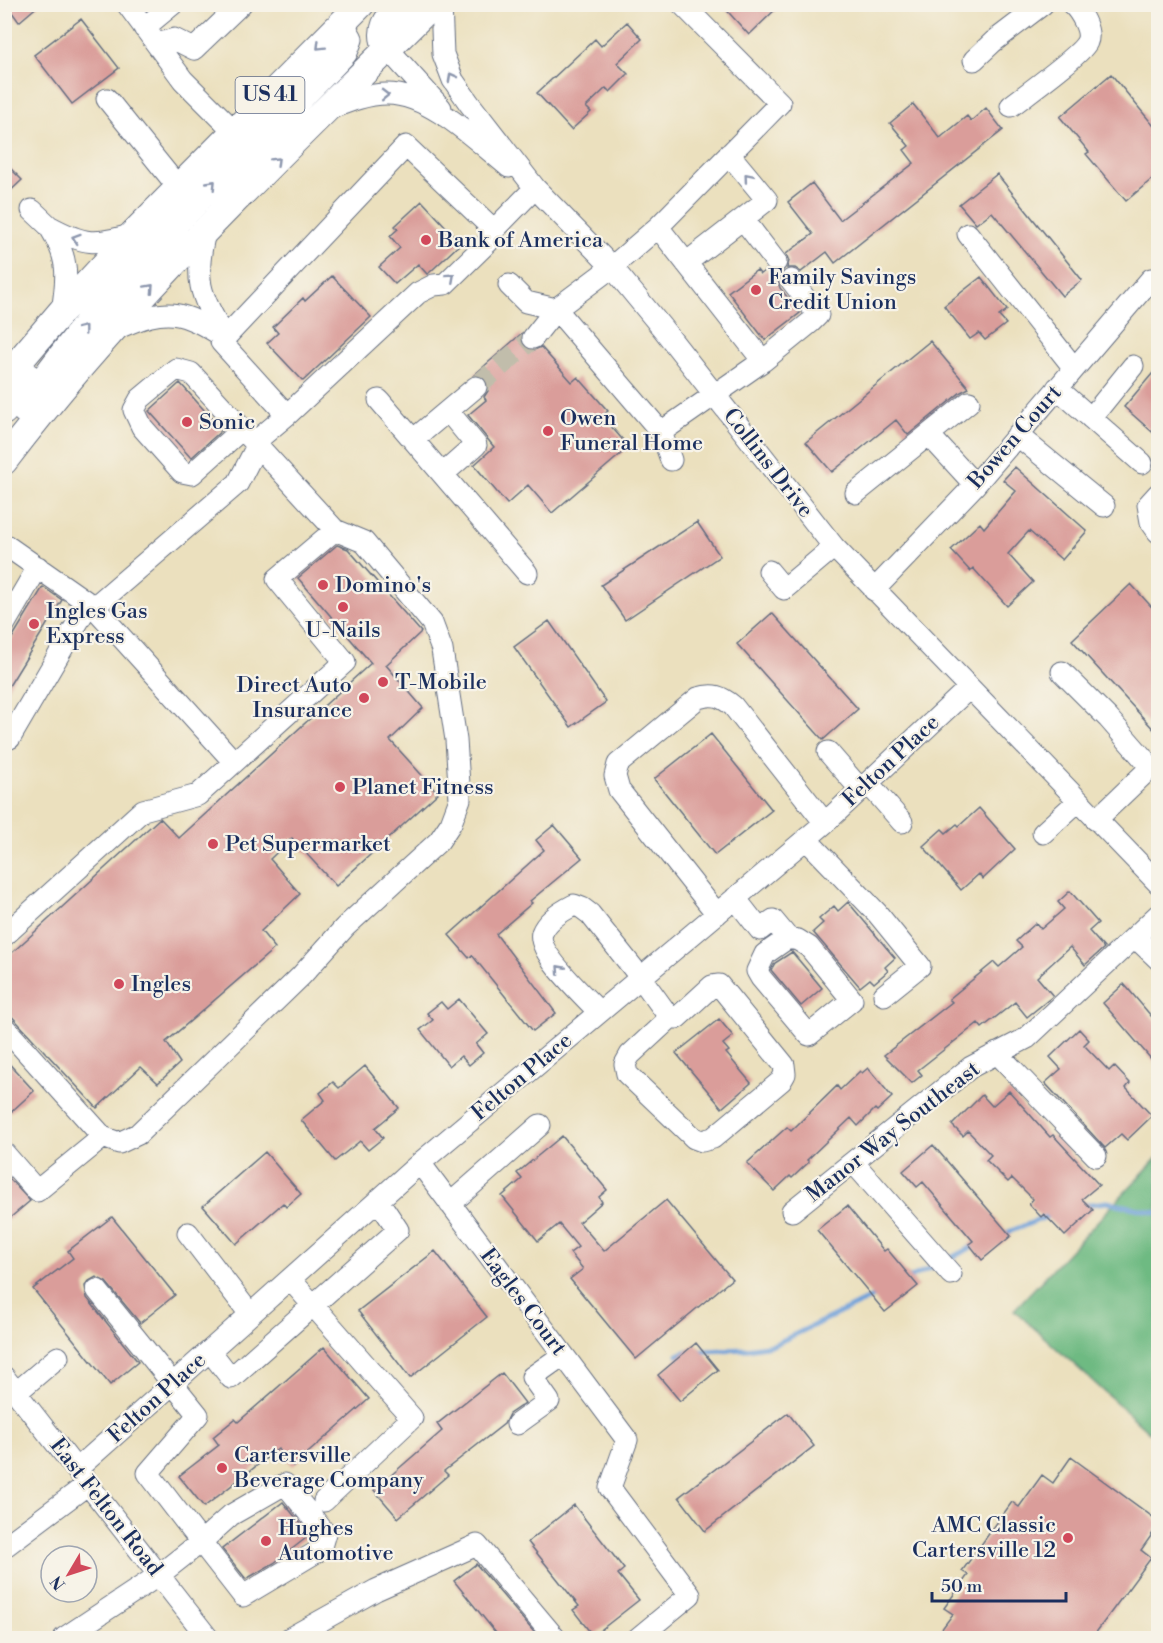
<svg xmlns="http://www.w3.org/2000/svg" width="1163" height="1643" font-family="'Libre Bodoni',serif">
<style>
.forest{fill:#6eba82;stroke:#447470;stroke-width:1.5}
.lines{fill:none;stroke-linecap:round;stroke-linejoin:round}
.stream{stroke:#6ea0d9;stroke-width:5}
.building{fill:#da9d9a}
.minor-tunnel{stroke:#c1bdab;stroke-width:21;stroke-dasharray:21 10;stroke-linecap:butt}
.minor-casing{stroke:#646d80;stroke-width:23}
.major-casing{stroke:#646d80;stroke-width:29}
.minor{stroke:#fff;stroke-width:21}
.major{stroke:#fff;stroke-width:27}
.oneway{stroke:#8d97ae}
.poi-dot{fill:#d1495b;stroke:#f7f3e8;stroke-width:2}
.labels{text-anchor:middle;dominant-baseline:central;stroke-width:4.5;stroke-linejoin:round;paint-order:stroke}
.shield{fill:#f7f3e8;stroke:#5d6a87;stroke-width:1.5}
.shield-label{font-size:21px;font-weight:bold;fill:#1b2f5e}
.poi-label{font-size:22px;fill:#1b2f5e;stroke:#f7f3e8;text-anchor:start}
.street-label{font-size:22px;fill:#1b2f5e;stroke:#f7f3e8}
</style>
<rect width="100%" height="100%" fill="#f7f3e8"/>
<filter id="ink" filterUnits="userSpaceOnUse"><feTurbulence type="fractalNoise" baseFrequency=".0167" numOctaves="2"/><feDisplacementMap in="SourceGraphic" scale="12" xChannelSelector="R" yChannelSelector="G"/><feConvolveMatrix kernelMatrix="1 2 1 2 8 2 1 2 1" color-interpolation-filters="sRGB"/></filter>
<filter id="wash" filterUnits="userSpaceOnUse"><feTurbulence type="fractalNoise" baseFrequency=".008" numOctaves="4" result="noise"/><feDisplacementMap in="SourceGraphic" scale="24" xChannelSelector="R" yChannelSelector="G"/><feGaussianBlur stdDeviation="1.35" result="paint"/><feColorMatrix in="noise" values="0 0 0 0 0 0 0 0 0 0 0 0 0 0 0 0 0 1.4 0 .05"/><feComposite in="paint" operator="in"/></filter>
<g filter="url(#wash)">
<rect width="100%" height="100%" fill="#ebe0be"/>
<path class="forest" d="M 1158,1157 L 1158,1440 L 1014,1310 Z"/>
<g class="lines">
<path class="stream" d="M 1083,1205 L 1107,1202 L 1158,1213
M 1001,1235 L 1051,1215
M 947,1260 L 976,1245
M 906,1280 L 936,1265
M 678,1355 L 685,1352 L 746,1349 L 773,1345 L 877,1295"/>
</g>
<g id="blocks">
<path class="building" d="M 6,4 L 40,4 L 19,22 Z
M 721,4 L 781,4 L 749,35 Z
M 81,19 L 119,68 L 72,104 L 34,55 Z
M 627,22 L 642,39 L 617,63 L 628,74 L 610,92 L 606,88 L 586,107 L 591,112 L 571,130 L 537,93 L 595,39 L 601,46 Z
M 1111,74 L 1158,131 L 1158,174 L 1126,201 L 1086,154 L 1089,152 L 1060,117 Z
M 913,104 L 940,138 L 967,116 L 971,121 L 986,108 L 1003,130 L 835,263 L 827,252 L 801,272 L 795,268 L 787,268 L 789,261 L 786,254 L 813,234 L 788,202 L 812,183 L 840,220 L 914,163 L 904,150 L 909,146 L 890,123 Z
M 4,162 L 22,180 L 4,197 Z
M 997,174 L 1082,280 L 1062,296 L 992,212 L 976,224 L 959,204 Z
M 422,201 L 461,243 L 429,273 L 427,274 L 418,264 L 395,284 L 379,267 L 400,248 L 390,236 L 398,229 L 395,226 Z
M 757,270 L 760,274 L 766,270 L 772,274 L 780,274 L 778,281 L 780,288 L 800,313 L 765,340 L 728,292 Z
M 332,276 L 371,317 L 303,381 L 267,343 L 278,333 L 273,327 L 303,298 L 305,301 Z
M 981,277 L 1007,310 L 999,316 L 1006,324 L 985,340 L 979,333 L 970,339 L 944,306 Z
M 522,333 L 521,342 L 526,348 L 532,351 L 541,347 L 572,382 L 578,377 L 608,411 L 602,416 L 629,447 L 552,513 L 528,485 L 507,504 L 474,465 L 494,447 L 468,415 L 486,400 L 484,397 L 488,391 L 488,384 L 485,378 L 480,375 L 474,375 Z
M 930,341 L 969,388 L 961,392 L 908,435 L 896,420 L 832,472 L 806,442 Z
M 1158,367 L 1158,437 L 1124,407 Z
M 180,383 L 222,430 L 191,458 L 149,411 Z
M 1015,467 L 1087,531 L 1062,560 L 1029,531 L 1008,554 L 1033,582 L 1007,606 L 973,568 L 970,571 L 951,550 L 980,523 L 984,528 L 1016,491 L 1003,480 Z
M 697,522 L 720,556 L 625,620 L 601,585 Z
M 337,545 L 348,549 L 421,632 L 386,665 L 423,708 L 390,740 L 438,793 L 336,886 L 292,838 L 270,859 L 300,894 L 261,931 L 275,948 L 166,1042 L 180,1063 L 158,1083 L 141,1067 L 97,1108 L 4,1008 L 4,960 L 160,818 L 179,838 L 371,663 L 298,578 Z
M 1131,584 L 1158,614 L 1158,734 L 1072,640 Z
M 43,587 L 62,600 L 4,694 L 4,651 Z
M 772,613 L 858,709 L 823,740 L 737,644 Z
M 549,621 L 606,702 L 571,727 L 514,647 Z
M 711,734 L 772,810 L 715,855 L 654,779 Z
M 979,808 L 1015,849 L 983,879 L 979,874 L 961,890 L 923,846 L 942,829 L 946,833 L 957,824 L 959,826 Z
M 554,825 L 582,858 L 530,901 L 532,903 L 496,934 L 556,1013 L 533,1031 L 472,955 L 469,958 L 449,935 L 544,850 L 536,840 Z
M 1070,891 L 1098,923 L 1089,931 L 1104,948 L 1085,965 L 1070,947 L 1037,977 L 1053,996 L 1027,1017 L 1015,1002 L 982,1028 L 978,1023 L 918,1070 L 922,1075 L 912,1083 L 884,1055 L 952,1002 L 949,999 L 994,962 L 999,967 L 1022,947 L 1016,941 L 1036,923 L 1041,929 L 1064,909 L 1058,902 Z
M 848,902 L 895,958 L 885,967 L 888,971 L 874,983 L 870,979 L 860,987 L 813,932 L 823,923 L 819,919 L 834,906 L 838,911 Z
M 792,952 L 822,988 L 801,1006 L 771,970 L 775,963 Z
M 1124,984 L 1158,1024 L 1158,1067 L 1103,1003 Z
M 459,999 L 488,1034 L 476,1044 L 483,1053 L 469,1065 L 461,1056 L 449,1066 L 420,1030 L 433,1020 L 427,1013 L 441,1002 L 447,1009 Z
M 719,1019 L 733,1036 L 723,1044 L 729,1051 L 726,1053 L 751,1083 L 722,1108 L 676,1053 Z
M 1079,1029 L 1089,1040 L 1084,1045 L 1109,1071 L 1114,1066 L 1130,1083 L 1126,1088 L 1152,1116 L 1127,1140 L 1121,1134 L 1105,1148 L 1045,1083 L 1061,1069 L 1050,1057 Z
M 4,1058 L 34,1091 L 11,1112 L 4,1105 Z
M 365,1066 L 399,1108 L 375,1128 L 383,1138 L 368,1150 L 360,1141 L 335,1161 L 301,1120 L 325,1100 L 320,1093 L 333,1082 L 339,1088 Z
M 868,1068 L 892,1097 L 877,1111 L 875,1109 L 858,1126 L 851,1118 L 807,1160 L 809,1162 L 792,1178 L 790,1176 L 774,1191 L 747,1163 L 787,1127 L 791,1131 L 837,1086 L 840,1090 L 860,1071 L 862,1073 Z
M 1009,1091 L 1050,1137 L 1053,1135 L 1099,1185 L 1082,1199 L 1093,1210 L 1065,1236 L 1044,1214 L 1041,1217 L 1029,1204 L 1033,1199 L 1012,1178 L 1008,1182 L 986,1160 L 991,1155 L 968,1131 L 963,1136 L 952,1125 L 982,1095 L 992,1106 Z
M 562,1136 L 607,1190 L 599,1197 L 602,1202 L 579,1222 L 604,1251 L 666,1200 L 732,1279 L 636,1359 L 570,1279 L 583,1269 L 570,1253 L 578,1247 L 559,1224 L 538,1241 L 502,1196 L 522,1179 L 517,1173 Z
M 933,1145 L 1011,1236 L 982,1260 L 969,1244 L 973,1241 L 923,1182 L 917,1187 L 903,1171 Z
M 265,1152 L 301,1194 L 286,1207 L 283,1203 L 236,1244 L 203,1206 Z
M 4,1173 L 30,1201 L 4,1223 Z
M 847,1206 L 884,1251 L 887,1249 L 918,1286 L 885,1312 L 817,1230 Z
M 112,1217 L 175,1295 L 140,1323 L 106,1282 L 96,1277 L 89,1281 L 85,1286 L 87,1298 L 138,1362 L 110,1385 L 33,1289 L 73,1258 L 68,1251 Z
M 435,1251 L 487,1317 L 410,1378 L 358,1311 Z
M 696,1343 L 718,1370 L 680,1401 L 658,1375 Z
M 324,1347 L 369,1399 L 293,1466 L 278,1449 L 204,1507 L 179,1476 L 219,1445 L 213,1437 L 235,1419 L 238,1422 Z
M 502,1373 L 525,1403 L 509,1414 L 504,1424 L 444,1471 L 448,1475 L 398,1518 L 374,1490 L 442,1431 L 437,1424 Z
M 788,1413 L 814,1446 L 705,1531 L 679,1497 Z
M 1071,1457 L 1158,1521 L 1158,1526 L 1141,1550 L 1151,1558 L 1092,1638 L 935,1638 L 953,1614 L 944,1608 L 968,1575 L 962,1571 L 1012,1502 L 1019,1507 L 1042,1475 L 1053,1483 Z
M 283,1502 L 310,1535 L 274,1563 L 246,1579 L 222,1549 Z
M 574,1505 L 624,1569 L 618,1574 L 639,1600 L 593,1636 L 573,1610 L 579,1606 L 528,1542 Z
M 476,1564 L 539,1638 L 500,1638 L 454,1581 Z"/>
</g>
</g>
<g filter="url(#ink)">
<use href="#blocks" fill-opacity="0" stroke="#646d80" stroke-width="1.5"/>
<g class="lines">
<path class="minor-tunnel" d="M 476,387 L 533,338"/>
<g class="minor-casing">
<path id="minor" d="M 127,4 L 183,80 L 234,131
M 441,4 L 443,54 L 453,80 L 469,103 L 535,188 L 612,267 L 663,329 L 834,547 L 1158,883
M 144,28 L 173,4
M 157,44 L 174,39 L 194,49 L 241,4
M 388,49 L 441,108
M 974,60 L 993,42 L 1043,4
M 107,99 L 178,187
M 1011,106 C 1025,95 1081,55 1087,42 C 1092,31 1080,11 1072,4
M 329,109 C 347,102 367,94 387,94 C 430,94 477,141 509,167
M 32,210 L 49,226
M 743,219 L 776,262
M 658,227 L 763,361 L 661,432 L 671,460
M 205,232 C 194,278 199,295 224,335
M 968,234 L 1074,368
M 686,263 L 767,200 L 729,154
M 509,285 L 526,302 L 556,309 L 612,267 L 658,227 L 780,103 L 682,4
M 62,311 C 68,275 69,258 49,226 C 84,245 96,246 133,234
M 118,328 C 168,306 180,310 226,338
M 533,338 L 556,309 L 661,432
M 763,361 L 811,322 L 818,315 L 791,280
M 1057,388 L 1142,463
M 379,400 L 527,573
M 287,415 L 418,293 L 434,285 L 445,284 L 488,242 L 494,230
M 1091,418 L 1133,366
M 929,435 L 975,485
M 1017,435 L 1104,506
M 413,440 L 476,387
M 443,474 L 476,445 L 448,411
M 856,493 L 969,402
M 1158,494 L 1148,505 L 1151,522 L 1158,532
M 4,544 L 94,607 L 238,483 L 262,436 L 287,415 L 221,342 L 406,146 L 494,230 L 535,188
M 769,571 L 784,589 L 834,547
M 874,590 L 975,485 L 1151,279
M 94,607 L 234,762
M 4,625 L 38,567
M 1062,672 L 1108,718 L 1149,765 L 1145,773 L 1096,820
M 10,738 L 89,603
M 828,752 L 861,790
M 868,783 L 902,822
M 1043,833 L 1078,801
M 806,839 L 877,913 L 920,966 L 884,995
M 735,898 L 760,930 L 773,920 L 788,938 L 798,940 L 809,947 L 852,1000 L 809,1035 L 761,978 L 757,971 L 765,954 L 788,938
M 717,914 L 619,790 L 615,776 L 618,764 L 698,698 C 713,693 721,696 733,706 L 825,823
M 4,936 L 143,810 L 198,795 L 345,662 L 277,579 L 335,530 L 191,373 L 176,369 L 140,399 L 134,410 L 142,427 L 182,472 L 192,474 L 243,428
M 1135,937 L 1158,959
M 599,1012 C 586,998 536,952 542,933 C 547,920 562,911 574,905 L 582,908 L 590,914 L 641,978 L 670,1018 L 677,1018 L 712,986 L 719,985 L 784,1065 L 785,1074 L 781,1081 L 713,1138 L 702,1141 L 694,1138 L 627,1074 L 625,1064 L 630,1055 L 670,1018
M 4,1027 L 103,1137 L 119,1143 L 138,1134 L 301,976 L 345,927 L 439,841 L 451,823 L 460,799 L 456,740 L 442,650 L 432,623 L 364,542 L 335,530
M 997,1053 L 1096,1156
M 4,1153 L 37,1191 L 103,1137
M 853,1162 L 951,1274
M 420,1163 L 627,1440 L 610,1488 L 690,1595 L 638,1638
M 450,1204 L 540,1125
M 792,1211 L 971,1067 L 1027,1038 L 1158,915
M 188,1233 L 250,1314
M 290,1279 L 412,1418 L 324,1501
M 210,1351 L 231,1378 L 398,1230 L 378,1200
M 4,1377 L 208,1638
M 17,1392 L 58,1357
M 517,1424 L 549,1401 L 532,1377 L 563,1355
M 77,1469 L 420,1163 L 825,823 L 969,688
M 285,1484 L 325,1533 L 320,1550 L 243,1596 L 201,1542 L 231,1515 Z
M 4,1547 L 88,1484
M 64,1638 L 159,1575 L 201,1542 L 148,1473 L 198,1415 L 97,1290
M 290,1638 L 376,1590 L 477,1545 L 555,1638"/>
</g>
<g class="major-casing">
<path id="major" d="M 388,49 C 377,31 388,18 400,4
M 4,379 L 62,311 L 133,234 L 361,4
M 25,410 C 41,380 65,352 86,325 C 164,225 258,143 344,52 L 349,39 L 341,25
M 4,411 L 28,377
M 4,461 C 131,294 285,151 433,4"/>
</g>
<use href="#minor" class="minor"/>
<use href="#major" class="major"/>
</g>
<defs><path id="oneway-chevron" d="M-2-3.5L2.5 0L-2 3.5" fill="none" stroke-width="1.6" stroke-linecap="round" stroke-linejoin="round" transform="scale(1.5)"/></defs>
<g class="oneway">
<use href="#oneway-chevron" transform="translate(320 46) rotate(135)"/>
<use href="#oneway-chevron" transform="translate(452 77) rotate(-118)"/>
<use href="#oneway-chevron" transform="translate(385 95) rotate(-1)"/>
<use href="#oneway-chevron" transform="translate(276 161) rotate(-45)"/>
<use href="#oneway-chevron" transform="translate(748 177) rotate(-130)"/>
<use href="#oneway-chevron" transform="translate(212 184) rotate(-46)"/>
<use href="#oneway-chevron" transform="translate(76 238) rotate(-162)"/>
<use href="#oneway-chevron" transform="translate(451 277) rotate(-42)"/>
<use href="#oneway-chevron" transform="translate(150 288) rotate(-47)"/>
<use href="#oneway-chevron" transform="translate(83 329) rotate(-52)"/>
<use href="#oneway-chevron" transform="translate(560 969) rotate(-132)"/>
</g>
</g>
<g class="poi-dot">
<circle cx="426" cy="240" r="6"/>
<circle cx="756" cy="290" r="6"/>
<circle cx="187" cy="422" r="6"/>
<circle cx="548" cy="431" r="6"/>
<circle cx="323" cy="585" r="6"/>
<circle cx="343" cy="607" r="6"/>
<circle cx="34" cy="624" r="6"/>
<circle cx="383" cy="682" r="6"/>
<circle cx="364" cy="698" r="6"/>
<circle cx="340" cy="787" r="6"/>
<circle cx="213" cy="844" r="6"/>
<circle cx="119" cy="984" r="6"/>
<circle cx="222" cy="1468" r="6"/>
<circle cx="1068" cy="1538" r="6"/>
<circle cx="266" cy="1541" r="6"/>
</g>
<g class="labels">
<rect class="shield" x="235.5" y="77" width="69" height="36" rx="4.5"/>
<g class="shield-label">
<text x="270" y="95">US 41</text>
</g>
<g class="poi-label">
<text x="438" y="240">Bank of America</text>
<text x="768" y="277">Family Savings<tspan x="768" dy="25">Credit Union</tspan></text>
<text x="560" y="418">Owen<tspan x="560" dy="25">Funeral Home</tspan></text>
<text x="199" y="422">Sonic</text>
<text x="335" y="585">Domino's</text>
<text x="46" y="611">Ingles Gas<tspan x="46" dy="25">Express</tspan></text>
<text x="343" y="630" text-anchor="middle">U-Nails</text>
<text x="395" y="682">T-Mobile</text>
<text x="352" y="685" text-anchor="end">Direct Auto<tspan x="352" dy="25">Insurance</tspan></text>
<text x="352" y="787">Planet Fitness</text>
<text x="225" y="844">Pet Supermarket</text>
<text x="131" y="984">Ingles</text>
<text x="234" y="1455">Cartersville<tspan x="234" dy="25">Beverage Company</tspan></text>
<text x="1056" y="1525" text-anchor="end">AMC Classic<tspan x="1056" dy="25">Cartersville 12</tspan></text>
<text x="278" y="1528">Hughes<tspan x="278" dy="25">Automotive</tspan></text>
</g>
<g class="street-label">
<text transform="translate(1015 437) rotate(-49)">Bowen Court</text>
<text transform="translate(768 463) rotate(52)">Collins Drive</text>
<text transform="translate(891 761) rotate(-43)">Felton Place</text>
<text transform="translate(522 1077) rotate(-40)">Felton Place</text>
<text transform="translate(893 1132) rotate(-38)">Manor Way Southeast</text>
<text transform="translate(523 1302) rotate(53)">Eagles Court</text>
<text transform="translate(157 1398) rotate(-42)">Felton Place</text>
<text transform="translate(106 1507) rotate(52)">East Felton Road</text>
</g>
</g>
<rect width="1163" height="1643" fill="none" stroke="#f7f3e8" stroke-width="24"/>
<g transform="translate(69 1574) rotate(231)"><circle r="28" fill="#f7f3e8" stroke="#9fa5b1" stroke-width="1.5"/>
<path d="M0-4.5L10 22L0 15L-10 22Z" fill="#d1495b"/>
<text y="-9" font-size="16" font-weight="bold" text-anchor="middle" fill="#1b2f5e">N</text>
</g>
<path d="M932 1592v9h134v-9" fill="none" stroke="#1b2f5e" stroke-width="3"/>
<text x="941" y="1592" font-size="18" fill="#1b2f5e" stroke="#f7f3e8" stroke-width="4.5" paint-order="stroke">50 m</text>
</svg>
